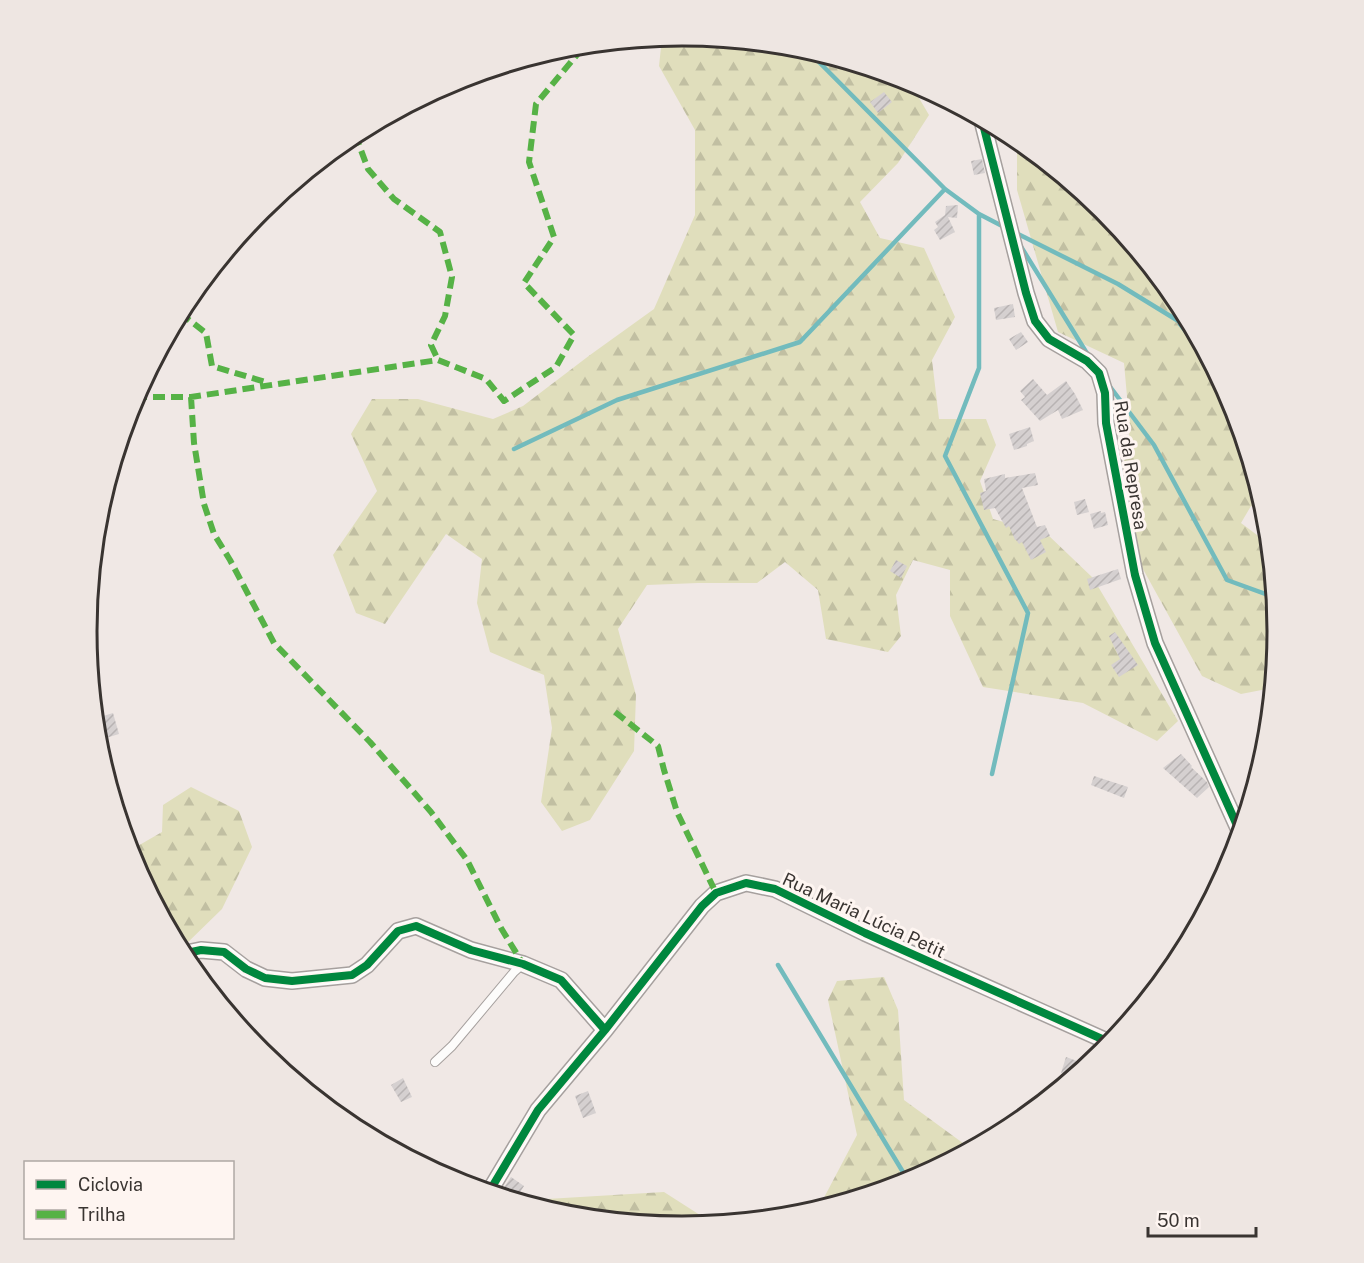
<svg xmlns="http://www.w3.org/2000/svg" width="1364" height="1263" font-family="'Public Sans',sans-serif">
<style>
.forest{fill:url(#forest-firs)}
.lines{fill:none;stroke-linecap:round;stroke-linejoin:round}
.stream{stroke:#72bbbd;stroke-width:4.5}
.building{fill:url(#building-hatch)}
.service-casing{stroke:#a6a09e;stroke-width:10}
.minor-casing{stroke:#a6a09e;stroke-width:18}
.service{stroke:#fdfcfb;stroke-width:8}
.minor{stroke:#fdfcfb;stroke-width:15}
.quiet{stroke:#56b246;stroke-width:6;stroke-dasharray:12 6;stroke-linecap:butt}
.cycleway-casing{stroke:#fef5f1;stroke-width:11}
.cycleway{stroke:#00873e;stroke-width:8}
.labels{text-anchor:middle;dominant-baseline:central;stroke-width:6;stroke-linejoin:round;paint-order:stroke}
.street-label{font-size:18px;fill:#393431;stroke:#fef5f1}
.rim{fill:none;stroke:#393431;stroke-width:3}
</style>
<defs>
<pattern id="forest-firs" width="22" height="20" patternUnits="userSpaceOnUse" patternTransform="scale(1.5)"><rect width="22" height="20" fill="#e0debc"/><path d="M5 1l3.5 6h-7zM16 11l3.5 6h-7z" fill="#c1bfa2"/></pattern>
<pattern id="building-hatch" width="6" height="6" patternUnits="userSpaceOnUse" patternTransform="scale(1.5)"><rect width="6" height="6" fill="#d5d0d0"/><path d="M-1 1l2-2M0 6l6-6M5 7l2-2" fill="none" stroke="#b8b3b3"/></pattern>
</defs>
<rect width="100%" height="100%" fill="#f0e8e5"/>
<path class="forest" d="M 682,36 L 799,48 L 909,81 L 929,115 L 898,163 L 860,202 L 880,238 L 924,248 L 955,317 L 932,360 L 939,419 L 986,419 L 996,445 L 980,481 L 993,519 L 1047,534 L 1093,578 L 1178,721 L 1157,741 L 1083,703 L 983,687 L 950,616 L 950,570 L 913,560 L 896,595 L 901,636 L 888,652 L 826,639 L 818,590 L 785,562 L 757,583 L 698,583 L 647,585 L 618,629 L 636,695 L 634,751 L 590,820 L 562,831 L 541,802 L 552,728 L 544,675 L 490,652 L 477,603 L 482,559 L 446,534 L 385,624 L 356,613 L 333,555 L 377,491 L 351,434 L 372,399 L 418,399 L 493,419 L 523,406 L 590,355 L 654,309 L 695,215 L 695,130 L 659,66 L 662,38 Z
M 1017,140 L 1103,211 L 1177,301 L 1232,404 L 1265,511 L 1251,506 L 1241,523 L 1269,544 L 1277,632 L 1272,688 L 1241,694 L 1202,676 L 1138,560 L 1119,487 L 1130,430 L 1124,363 L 1058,332 L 1017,190 Z
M 191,787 L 239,811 L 252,847 L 222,909 L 182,948 L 179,948 L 132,859 L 129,851 L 162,832 L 163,805 Z
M 884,977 L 898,1010 L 904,1100 L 971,1149 L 910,1182 L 818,1209 L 857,1135 L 828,1000 L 837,981 Z
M 664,1192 L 714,1224 L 682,1227 L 565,1215 L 530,1205 L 530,1200 Z"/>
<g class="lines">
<path class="stream" d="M 812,52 L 813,56 L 945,189 L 979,214 L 1006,228
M 979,214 L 979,368 L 945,456 L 1028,613 L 992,774
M 1014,232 L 1118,284 L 1193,330
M 1020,245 L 1088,355
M 1180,324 L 1210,362
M 1108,384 L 1154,445 L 1227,580 L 1274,597
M 514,449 L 617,400 L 800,342 L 945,189
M 778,965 L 909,1182"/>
</g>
<path class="building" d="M 884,92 L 892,102 L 878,113 L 870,102 Z
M 982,159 L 985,173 L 974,175 L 971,161 Z
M 958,205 L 957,218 L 948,217 L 955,232 L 940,240 L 934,230 L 938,227 L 935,222 L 945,215 L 946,206 Z
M 1013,304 L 1015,317 L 996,320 L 994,308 Z
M 1021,332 L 1028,342 L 1016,350 L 1009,339 Z
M 1033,379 L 1047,395 L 1066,381 L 1075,394 L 1083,410 L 1062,419 L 1058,410 L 1040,421 L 1021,400 L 1025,397 L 1020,391 Z
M 1030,427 L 1034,441 L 1027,444 L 1027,446 L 1014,450 L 1009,434 Z
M 1035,473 L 1038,485 L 1022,488 L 1037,527 L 1045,525 L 1050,536 L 1040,540 L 1046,552 L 1031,560 L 1022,542 L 1019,544 L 1016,540 L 1015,540 L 1009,526 L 1006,528 L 995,508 L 984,510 L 980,493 L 986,491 L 984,479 L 1005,474 L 1005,478 Z
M 1085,499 L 1089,512 L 1077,515 L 1074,502 Z
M 1101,511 L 1101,513 L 1105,512 L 1108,525 L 1094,529 L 1090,514 Z
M 896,560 L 907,566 L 901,578 L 890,571 Z
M 1118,569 L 1121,579 L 1090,590 L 1087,579 Z
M 1115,632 L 1138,665 L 1119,677 L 1111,665 L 1120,659 L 1109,636 Z
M 113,713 L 119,734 L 106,738 L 100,717 Z
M 1181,754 L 1192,766 L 1191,767 L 1207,782 L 1209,787 L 1197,798 L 1163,768 Z
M 1094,776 L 1128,787 L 1124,798 L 1091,785 Z
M 1066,1057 L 1088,1065 L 1073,1077 L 1061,1073 Z
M 403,1078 L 412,1097 L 401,1102 L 391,1085 Z
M 588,1091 L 596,1113 L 583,1118 L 575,1096 Z
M 511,1177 L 524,1186 L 515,1200 L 500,1196 L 502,1193 L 501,1192 Z"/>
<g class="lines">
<g class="service-casing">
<path id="service" d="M 435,1062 L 452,1046 L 514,972 L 523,964"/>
</g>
<g class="minor-casing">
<path id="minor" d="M 982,120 L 1026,293 L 1035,321 L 1049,339 L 1087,361 L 1099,373 L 1105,393 L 1106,423 L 1135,575 L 1155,643 L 1240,832
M 182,954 L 201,950 L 224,952 L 246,969 L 265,978 L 292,981 L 352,975 L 367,965 L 398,931 L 416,926 L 471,950 L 523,964 L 561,980 L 605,1030
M 489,1192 L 538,1110 L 605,1030 L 702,906 L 716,893 L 746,883 L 775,889 L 865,933 L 1111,1043"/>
</g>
<use href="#service" class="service"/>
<use href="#minor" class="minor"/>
<path class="quiet" d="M 355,134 L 368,169 L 394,199 L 440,232 L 452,277 L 445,316 L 431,345 L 438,360
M 180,313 L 206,333 L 212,366 L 269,383
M 135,397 L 191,397 L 438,360 L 486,379 L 504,401 L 556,367 L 574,335 L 524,283 L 554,237 L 529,162 L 536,104 L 585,45
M 191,397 L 194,443 L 204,504 L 214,534 L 230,560 L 274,643 L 370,742 L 431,812 L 467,860 L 501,928 L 523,964
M 615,712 L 658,746 L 664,770 L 677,812 L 716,893"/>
<g class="cycleway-casing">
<path id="cycleway" d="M 982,120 L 1026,293 L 1035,321 L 1049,339 L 1087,361 L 1099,373 L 1105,393 L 1106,423 L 1135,575 L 1155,643 L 1240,832
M 182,954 L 201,950 L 224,952 L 246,969 L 265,978 L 292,981 L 352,975 L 367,965 L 398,931 L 416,926 L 471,950 L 523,964 L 561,980 L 605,1030
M 489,1192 L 538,1110 L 605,1030 L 702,906 L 716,893 L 746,883 L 775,889 L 865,933 L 1111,1043"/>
</g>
<use href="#cycleway" class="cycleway"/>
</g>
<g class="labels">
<g class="street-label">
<text transform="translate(1131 465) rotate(81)">Rua da Represa</text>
<text transform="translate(864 915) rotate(25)">Rua Maria Lúcia Petit</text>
</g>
</g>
<path d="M0 0H1364V1263H0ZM97 631a585 585 0 1 1 1170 0a585 585 0 1 1-1170 0Z" fill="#eee6e2" fill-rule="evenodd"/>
<path class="rim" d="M97 631a585 585 0 1 1 1170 0a585 585 0 1 1-1170 0Z"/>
<rect x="24" y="1161" width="210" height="78" fill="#fef5f1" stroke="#afa8a4" stroke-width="1.5"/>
<rect x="36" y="1180" width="30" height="9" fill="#00873e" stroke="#afa8a4" stroke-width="1.5"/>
<text x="78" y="1191" font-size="18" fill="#393431">Ciclovia</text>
<rect x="36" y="1210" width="30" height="9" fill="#56b246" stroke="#afa8a4" stroke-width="1.5"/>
<text x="78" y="1221" font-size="18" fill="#393431">Trilha</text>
<path d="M1148 1227v9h108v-9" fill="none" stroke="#393431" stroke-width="3"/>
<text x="1157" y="1227" font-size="18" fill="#393431" stroke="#fef5f1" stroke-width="4.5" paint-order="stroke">50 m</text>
</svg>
